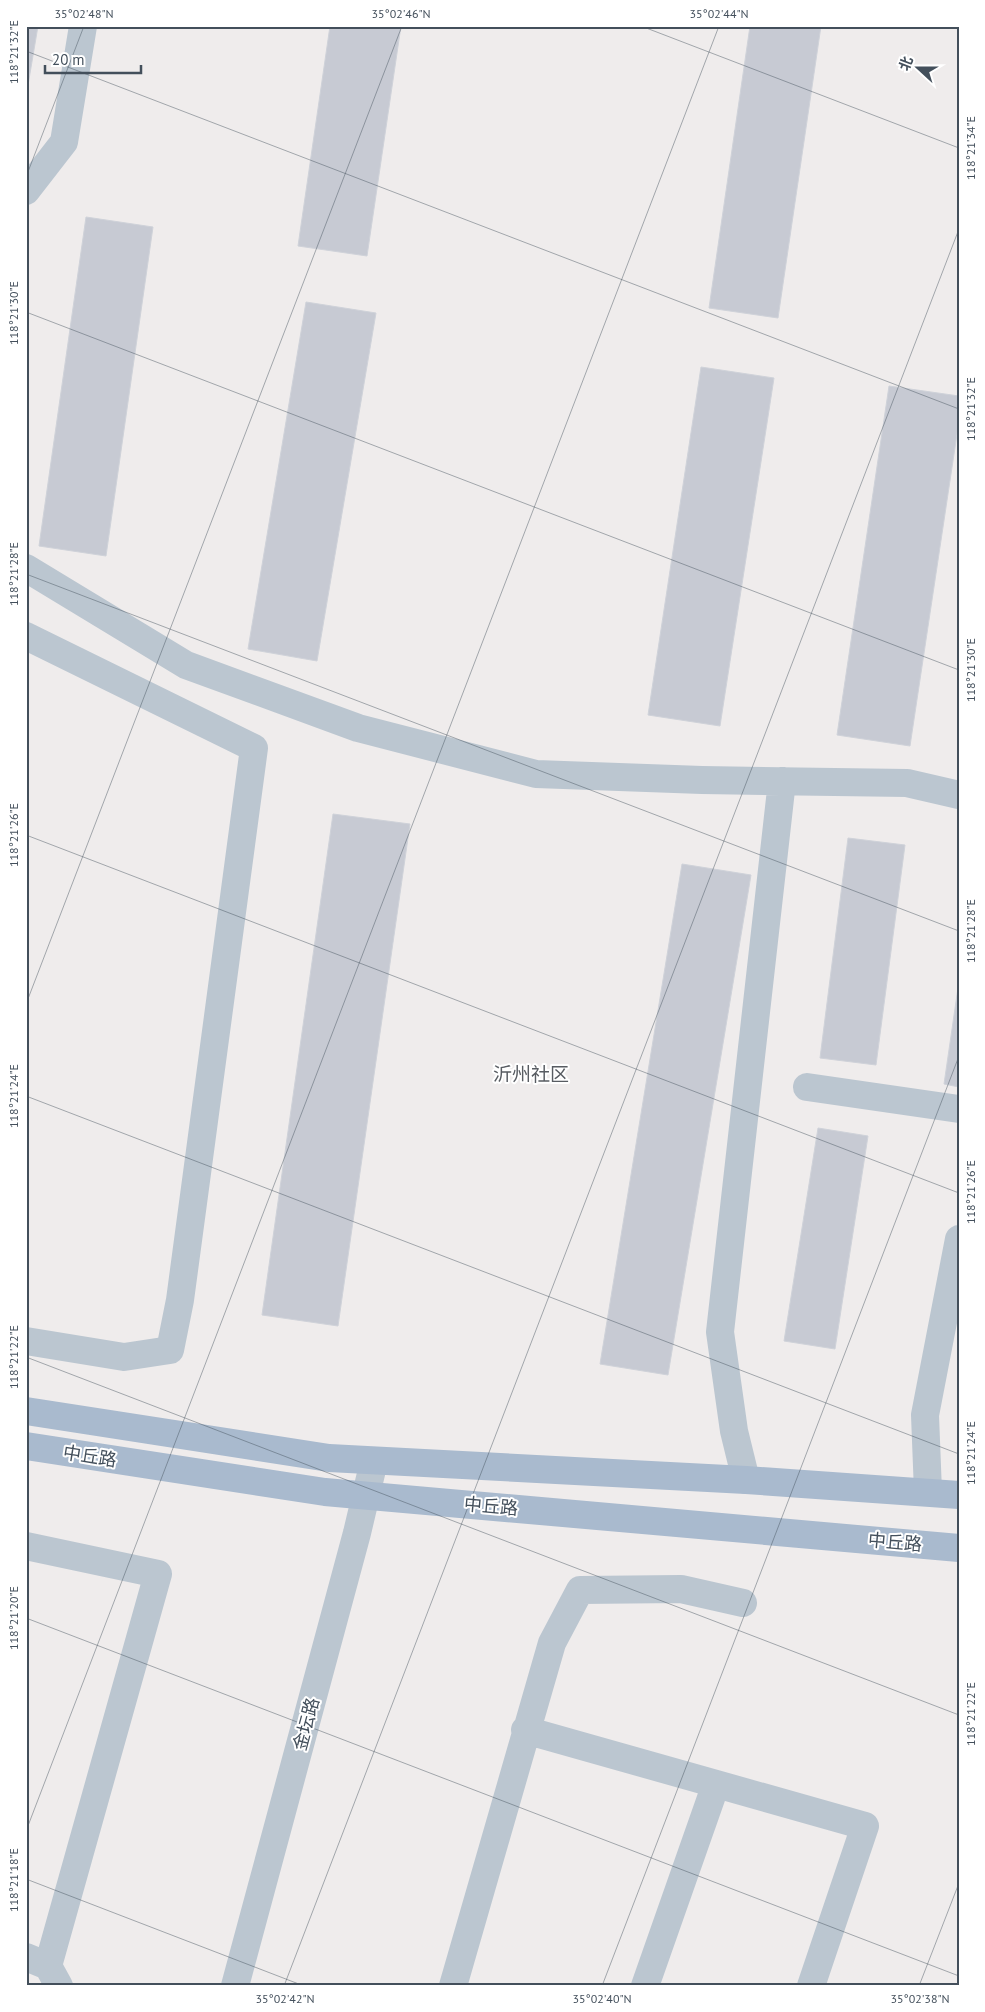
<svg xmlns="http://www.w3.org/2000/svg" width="985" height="2012" font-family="'PT Sans','Noto Sans SC',sans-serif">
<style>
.building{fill:#c7cad3;stroke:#cfd2d9}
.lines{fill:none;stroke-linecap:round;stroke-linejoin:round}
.minor{stroke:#bbc6d0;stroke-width:28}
.major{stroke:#a9bace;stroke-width:28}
.ticks{fill:none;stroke:#434f5b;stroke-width:1;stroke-opacity:0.45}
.labels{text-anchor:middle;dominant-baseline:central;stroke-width:4;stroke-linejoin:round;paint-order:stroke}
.street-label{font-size:18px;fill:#434f5b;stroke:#fff}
.neighbourhood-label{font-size:19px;fill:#585c62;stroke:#fff}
.neatline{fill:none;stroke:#434f5b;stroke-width:2}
.ticks-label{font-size:12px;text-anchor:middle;fill:#434f5b}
</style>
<rect width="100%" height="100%" fill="#efecec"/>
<path class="building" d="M 26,26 L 38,26 L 26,97 Z
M 330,26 L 401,26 L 367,256 L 298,246 Z
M 750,26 L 821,26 L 778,318 L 709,308 Z
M 86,217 L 153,227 L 106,556 L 39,546 Z
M 306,302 L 376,313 L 317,661 L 248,649 Z
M 701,367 L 774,378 L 720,726 L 648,715 Z
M 889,386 L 959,396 L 959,421 L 910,746 L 837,735 Z
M 333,814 L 410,824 L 338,1326 L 262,1315 Z
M 848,838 L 905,845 L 876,1065 L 820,1058 Z
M 682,864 L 751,875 L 668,1375 L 600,1364 Z
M 959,981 L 959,1087 L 944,1084 Z
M 818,1128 L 868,1136 L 835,1349 L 784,1341 Z"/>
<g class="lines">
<path class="minor" d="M 26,191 L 64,142 L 83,26
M 26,568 L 186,665 L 358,728 L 536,774 L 702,780 L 907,783 L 959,795
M 26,636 L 254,748 L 180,1300 L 170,1350 L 124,1357 L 26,1341
M 807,1087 L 959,1109
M 746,1480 L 734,1431 L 720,1332 L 782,781
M 928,1492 L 925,1415 L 959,1239
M 26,1546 L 158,1574 L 48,1966
M 525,1730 L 865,1826 L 811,1986
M 26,1957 L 48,1966 L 59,1986
M 235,1986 L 357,1533 L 374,1461
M 453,1986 L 552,1643 L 580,1590 L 681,1589 L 743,1603
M 645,1986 L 716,1784"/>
<path class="major" d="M 26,1411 L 329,1458 L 746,1480 L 959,1495
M 26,1446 L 325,1492 L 959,1548"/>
</g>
<path class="ticks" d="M 641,26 L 959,148M 26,51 L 959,409M 26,177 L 84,26M 26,312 L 959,670M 26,574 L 959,931M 26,835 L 959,1193M 26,1004 L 402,26M 26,1096 L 959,1454M 26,1357 L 959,1715M 26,1618 L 959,1976M 26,1831 L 719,26M 26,1879 L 304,1986M 284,1986 L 959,229M 602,1986 L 959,1056M 919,1986 L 959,1883"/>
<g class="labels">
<g class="street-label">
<text transform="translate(90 1456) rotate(9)">中丘路</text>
<text transform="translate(491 1506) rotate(5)">中丘路</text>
<text transform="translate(895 1542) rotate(5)">中丘路</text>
<text transform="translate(306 1724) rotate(-75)">金坛路</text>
</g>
<g class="neighbourhood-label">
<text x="531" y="1074">沂州社区</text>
</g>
</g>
<rect width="985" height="2012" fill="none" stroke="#ffffff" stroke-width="55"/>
<g transform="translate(918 68) rotate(291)" stroke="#ffffff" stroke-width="4" paint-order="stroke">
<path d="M0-4L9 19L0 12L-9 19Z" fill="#434f5b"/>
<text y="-8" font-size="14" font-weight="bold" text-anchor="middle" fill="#434f5b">北</text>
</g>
<path d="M45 65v8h96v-8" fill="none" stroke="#434f5b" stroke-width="2.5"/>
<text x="52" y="65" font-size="15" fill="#434f5b" stroke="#ffffff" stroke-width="4" paint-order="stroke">20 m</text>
<rect x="28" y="28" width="930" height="1956" class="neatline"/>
<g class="ticks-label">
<text x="84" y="18">35°02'48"N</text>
<text x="401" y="18">35°02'46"N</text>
<text x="719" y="18">35°02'44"N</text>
<text transform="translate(14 52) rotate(-90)" y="4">118°21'32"E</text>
<text transform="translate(971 148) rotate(-90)" y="4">118°21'34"E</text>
<text transform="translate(14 313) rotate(-90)" y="4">118°21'30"E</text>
<text transform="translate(971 409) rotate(-90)" y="4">118°21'32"E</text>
<text transform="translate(14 574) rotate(-90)" y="4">118°21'28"E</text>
<text transform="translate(971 670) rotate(-90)" y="4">118°21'30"E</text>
<text transform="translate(14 835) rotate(-90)" y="4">118°21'26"E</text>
<text transform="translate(971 931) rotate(-90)" y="4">118°21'28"E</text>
<text transform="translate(14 1096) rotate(-90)" y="4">118°21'24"E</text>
<text transform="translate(971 1192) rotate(-90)" y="4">118°21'26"E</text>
<text transform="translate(14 1357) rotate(-90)" y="4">118°21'22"E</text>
<text transform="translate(971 1453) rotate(-90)" y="4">118°21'24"E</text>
<text transform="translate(14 1618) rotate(-90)" y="4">118°21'20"E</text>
<text transform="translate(971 1714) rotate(-90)" y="4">118°21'22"E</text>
<text transform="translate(14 1880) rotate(-90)" y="4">118°21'18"E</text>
<text x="285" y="2003">35°02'42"N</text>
<text x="602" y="2003">35°02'40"N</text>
<text x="920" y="2003">35°02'38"N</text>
</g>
</svg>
